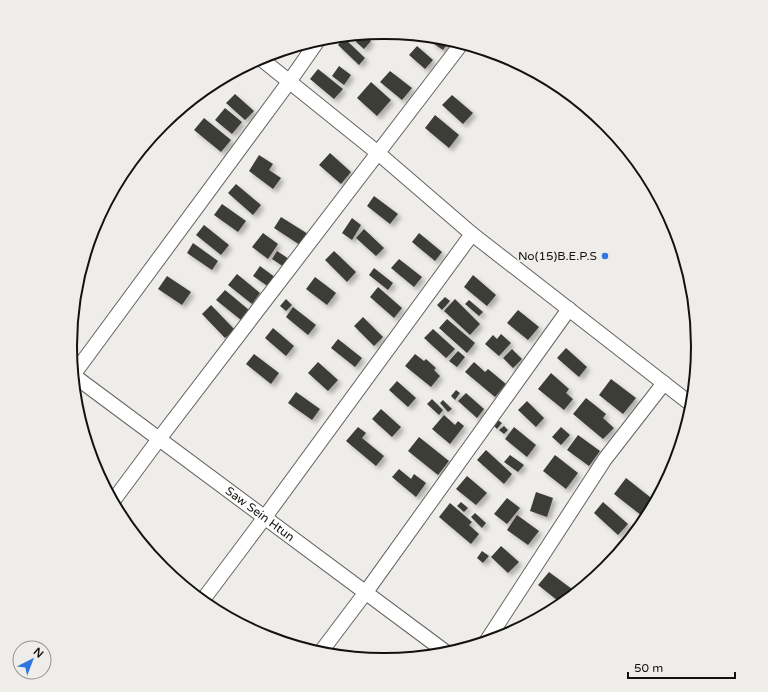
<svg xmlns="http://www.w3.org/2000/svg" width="768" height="692" font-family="'Varela Round',sans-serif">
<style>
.building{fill:#3d3c39;filter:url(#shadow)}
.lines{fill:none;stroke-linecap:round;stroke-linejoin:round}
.minor-casing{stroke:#656361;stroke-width:16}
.minor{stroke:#fff;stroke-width:14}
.poi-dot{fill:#2f75e2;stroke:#efedea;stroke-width:1.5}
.labels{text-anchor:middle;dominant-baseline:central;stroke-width:4;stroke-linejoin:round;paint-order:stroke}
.poi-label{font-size:12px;fill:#131211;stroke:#efedea;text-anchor:end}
.street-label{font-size:12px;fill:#131211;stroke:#efedea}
.rim{fill:none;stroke:#131211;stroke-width:2}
</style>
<defs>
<filter id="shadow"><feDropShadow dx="3.5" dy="3.5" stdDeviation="2" flood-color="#0004"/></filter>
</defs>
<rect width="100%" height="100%" fill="#efedea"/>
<path class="building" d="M 362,34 L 364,34 L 371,41 L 364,49 L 356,42 Z
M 358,35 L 353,41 L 347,36 Z
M 434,37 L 445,38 L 450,40 L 443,50 L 431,42 Z
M 344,38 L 365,58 L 359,65 L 338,45 Z
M 417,46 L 433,60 L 425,69 L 409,55 Z
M 339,66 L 351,75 L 344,85 L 332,76 Z
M 318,69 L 343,89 L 334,99 L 310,79 Z
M 390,71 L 412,88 L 402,100 L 380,82 Z
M 371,82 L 391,100 L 377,116 L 357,98 Z
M 235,94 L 254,111 L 245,120 L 226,103 Z
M 452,95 L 473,113 L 463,124 L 442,105 Z
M 225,108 L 242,122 L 232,134 L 215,120 Z
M 435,115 L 459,135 L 449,148 L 425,128 Z
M 204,118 L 231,140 L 221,152 L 194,130 Z
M 330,153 L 351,172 L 341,184 L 319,165 Z
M 259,155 L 273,164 L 269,170 L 281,178 L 273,189 L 249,171 Z
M 236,184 L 261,205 L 253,215 L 228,193 Z
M 374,196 L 398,214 L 390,224 L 367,206 Z
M 222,204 L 246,221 L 238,232 L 214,215 Z
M 281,217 L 308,234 L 300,245 L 274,228 Z
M 352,218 L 361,225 L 352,240 L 342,233 Z
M 204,225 L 229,245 L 221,255 L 196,235 Z
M 364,229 L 384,248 L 376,256 L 356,238 Z
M 263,233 L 278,244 L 268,259 L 252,247 Z
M 419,233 L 442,252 L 435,261 L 412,242 Z
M 193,243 L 218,261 L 212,270 L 187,253 Z
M 277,251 L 289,259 L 284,267 L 272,259 Z
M 334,251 L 356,272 L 347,282 L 325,260 Z
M 399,259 L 422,277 L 414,287 L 391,268 Z
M 260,266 L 276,278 L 269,287 L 253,276 Z
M 374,268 L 393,283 L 388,290 L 369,275 Z
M 237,274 L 260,293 L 252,304 L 228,285 Z
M 473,275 L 496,295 L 487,306 L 464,287 Z
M 167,276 L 191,292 L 182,305 L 158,289 Z
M 315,277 L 336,293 L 327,305 L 306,289 Z
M 378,287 L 402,308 L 394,318 L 370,297 Z
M 225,290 L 249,310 L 241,320 L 216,300 Z
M 445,297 L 450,301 L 442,310 L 437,305 Z
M 286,299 L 292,305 L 286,311 L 280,306 Z
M 455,299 L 480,324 L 470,335 L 444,311 Z
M 469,300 L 483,312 L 479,316 L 465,304 Z
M 211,305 L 235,330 L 225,338 L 202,314 Z
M 293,307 L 316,325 L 308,335 L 286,317 Z
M 518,310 L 539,327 L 528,340 L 507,323 Z
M 363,317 L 383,337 L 374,346 L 354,326 Z
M 447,319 L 475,343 L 467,353 L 439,328 Z
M 273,328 L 294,346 L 286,356 L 265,338 Z
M 433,329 L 455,349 L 446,358 L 424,338 Z
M 501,334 L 511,343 L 499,356 L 485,344 L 493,335 L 497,339 Z
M 338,339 L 362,358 L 355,367 L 331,348 Z
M 566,348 L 587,367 L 579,377 L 557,358 Z
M 512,349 L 522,359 L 513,368 L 503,358 Z
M 458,351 L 465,357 L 457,367 L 449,361 Z
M 254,354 L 279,373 L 271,384 L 246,364 Z
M 415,354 L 424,361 L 426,359 L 436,368 L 434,370 L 440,376 L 431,387 L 405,366 Z
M 318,362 L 338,380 L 328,391 L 308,373 Z
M 474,362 L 485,372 L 488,369 L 506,384 L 495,397 L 465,372 Z
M 551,373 L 569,389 L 566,393 L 573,399 L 564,410 L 538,389 Z
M 611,379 L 636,398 L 623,414 L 599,395 Z
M 397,381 L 416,398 L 408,407 L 389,390 Z
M 456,390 L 460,393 L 455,400 L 451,396 Z
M 296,392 L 320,409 L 312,420 L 288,403 Z
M 466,393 L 484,409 L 477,418 L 458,401 Z
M 586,398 L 606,414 L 603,418 L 614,428 L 603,439 L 573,414 Z
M 432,399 L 443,410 L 439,415 L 427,404 Z
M 443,400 L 452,409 L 448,412 L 440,403 Z
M 527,401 L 544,418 L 536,427 L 518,410 Z
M 381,409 L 401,427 L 392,437 L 372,419 Z
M 444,415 L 455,425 L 458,421 L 464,426 L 450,444 L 432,429 Z
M 498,420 L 502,423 L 497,429 L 493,425 Z
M 504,426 L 508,430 L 504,434 L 499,430 Z
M 358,427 L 366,433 L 362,438 L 384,456 L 376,466 L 346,441 Z
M 514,427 L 536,445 L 527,457 L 505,439 Z
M 561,427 L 570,435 L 561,445 L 552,437 Z
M 578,435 L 600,451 L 589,466 L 567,450 Z
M 419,437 L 449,461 L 438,475 L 408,451 Z
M 486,450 L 512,474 L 504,484 L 477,460 Z
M 510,455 L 524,465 L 518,472 L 504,462 Z
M 555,455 L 578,473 L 566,489 L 543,471 Z
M 399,469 L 411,479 L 414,474 L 426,483 L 416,497 L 392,477 Z
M 467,476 L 487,493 L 476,505 L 456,489 Z
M 626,478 L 655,501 L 646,519 L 614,494 Z
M 536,492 L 553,498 L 547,517 L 530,511 Z
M 507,498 L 520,508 L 507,524 L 494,514 Z
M 461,502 L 468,508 L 464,512 L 457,506 Z
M 603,502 L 628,524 L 618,535 L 594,513 Z
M 450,503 L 472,522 L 469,525 L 479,534 L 471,544 L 439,517 Z
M 475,513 L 486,523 L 482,528 L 471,517 Z
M 517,515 L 539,531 L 528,545 L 507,530 Z
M 501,546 L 519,562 L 508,573 L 491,557 Z
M 482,551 L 489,556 L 483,563 L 477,558 Z
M 549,572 L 576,592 L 562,604 L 538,585 Z"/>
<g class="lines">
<g class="minor-casing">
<g id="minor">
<path d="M 260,58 L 378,153 L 472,234 L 692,405"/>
<path id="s1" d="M 73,375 L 447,653"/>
<path d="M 73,375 L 289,82 L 319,39"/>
<path d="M 113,501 L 159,439 L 462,43"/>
<path d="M 202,601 L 265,517 L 472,234"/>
<path d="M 486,642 L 605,459 L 664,383"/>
<path d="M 320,653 L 366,592 L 569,309"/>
</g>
</g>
<use href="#minor" class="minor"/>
</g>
<circle class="poi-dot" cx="605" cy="256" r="4"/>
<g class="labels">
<g class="poi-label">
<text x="597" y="256">No(15)B.E.P.S</text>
</g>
<g class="street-label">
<text stroke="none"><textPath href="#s1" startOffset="233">Saw Sein Htun</textPath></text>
</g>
</g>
<path d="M0 0H768V692H0ZM77 346a307 307 0 1 1 614 0a307 307 0 1 1-614 0Z" fill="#efedea" fill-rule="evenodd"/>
<path class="rim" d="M77 346a307 307 0 1 1 614 0a307 307 0 1 1-614 0Z"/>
<g transform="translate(32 660) rotate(42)"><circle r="19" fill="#efedea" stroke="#979593"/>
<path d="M0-3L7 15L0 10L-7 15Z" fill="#2f75e2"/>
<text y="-6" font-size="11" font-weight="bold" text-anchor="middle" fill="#131211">N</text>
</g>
<path d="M628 672v6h107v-6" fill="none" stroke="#131211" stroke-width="2"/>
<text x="634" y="672" font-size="12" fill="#131211" stroke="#efedea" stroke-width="3" paint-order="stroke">50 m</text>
</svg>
